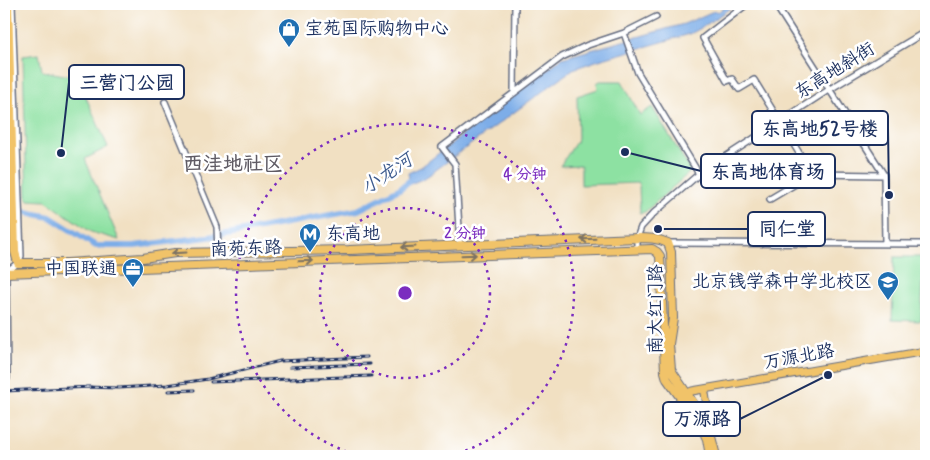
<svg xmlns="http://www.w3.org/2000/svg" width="930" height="460" font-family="Mynerve,'LXGW WenKai TC',sans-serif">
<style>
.green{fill:#8de1a2;stroke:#548880}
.water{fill:#7dade8;stroke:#4c6ea3}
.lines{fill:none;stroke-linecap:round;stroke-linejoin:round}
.river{stroke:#7dade8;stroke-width:6}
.minor-casing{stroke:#666d81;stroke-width:8}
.major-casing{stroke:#666d81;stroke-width:9}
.highway-casing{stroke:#666d81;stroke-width:10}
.minor{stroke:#fff;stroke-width:5}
.major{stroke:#f1c369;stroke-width:7}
.highway{stroke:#f1c369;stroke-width:8}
.rail-casing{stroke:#1b2f5e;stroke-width:3}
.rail{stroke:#fff;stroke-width:1;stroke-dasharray:4;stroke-linecap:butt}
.oneway{stroke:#7b7263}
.ring{fill:none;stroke:#7b2cbf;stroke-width:2.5;stroke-dasharray:2.5 5}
.labels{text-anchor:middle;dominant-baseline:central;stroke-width:5;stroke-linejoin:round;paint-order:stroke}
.poi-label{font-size:18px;fill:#1b2f5e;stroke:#fff;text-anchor:start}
.street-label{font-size:18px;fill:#1b2f5e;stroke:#fff}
.water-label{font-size:19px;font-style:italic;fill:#3d5b8e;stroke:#fff}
.quarter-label{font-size:20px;font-weight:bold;fill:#5f5b64;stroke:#fff}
.centre{fill:#7b2cbf;stroke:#fff;stroke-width:2.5}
.ring-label{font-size:15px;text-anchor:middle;font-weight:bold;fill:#7b2cbf;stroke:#fff;stroke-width:5;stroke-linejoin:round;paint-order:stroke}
.leader{fill:none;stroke:#1b2f5e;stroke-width:2}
.callout-dot{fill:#1b2f5e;stroke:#fff;stroke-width:2}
.callout{fill:#fff;stroke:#1b2f5e;stroke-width:2}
.callout-label{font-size:19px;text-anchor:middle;font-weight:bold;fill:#1b2f5e}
</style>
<rect width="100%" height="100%" fill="#fff"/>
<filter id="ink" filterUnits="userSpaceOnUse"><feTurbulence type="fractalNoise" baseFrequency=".02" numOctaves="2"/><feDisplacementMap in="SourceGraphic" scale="10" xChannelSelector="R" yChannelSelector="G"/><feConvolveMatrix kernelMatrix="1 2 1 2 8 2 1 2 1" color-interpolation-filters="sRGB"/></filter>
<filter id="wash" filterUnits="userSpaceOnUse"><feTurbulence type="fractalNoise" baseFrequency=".0096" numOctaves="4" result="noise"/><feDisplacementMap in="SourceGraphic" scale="20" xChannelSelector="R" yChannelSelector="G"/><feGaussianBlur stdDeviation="1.12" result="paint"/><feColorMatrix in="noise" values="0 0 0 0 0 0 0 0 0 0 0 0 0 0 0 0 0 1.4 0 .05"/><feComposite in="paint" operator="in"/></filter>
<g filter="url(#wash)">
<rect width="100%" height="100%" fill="#f1e0c2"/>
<path class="green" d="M 39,54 L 42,71 L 70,76 L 81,86 L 108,147 L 85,159 L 119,240 L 91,232 L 46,201 L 27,200 L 23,56 Z
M 600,81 L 622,81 L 640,115 L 652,107 L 691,171 L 645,212 L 640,213 L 639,183 L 581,185 L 581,165 L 560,166 L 578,139 L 577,96 L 598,89 L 597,83 Z
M 894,257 L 924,257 L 921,321 L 892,320 Z"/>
<path class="water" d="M 729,4 L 736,4 L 703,27 L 690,34 L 599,60 L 573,69 L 425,178 L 410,184 L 408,173 L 421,167 L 562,58 L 684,24 L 716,10 L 718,12 Z"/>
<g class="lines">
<path class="river" d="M 26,212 L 50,217 L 96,246 L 134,246 L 216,236 L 358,210 L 399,189 L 416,176"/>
</g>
</g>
<g filter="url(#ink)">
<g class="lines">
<g class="minor-casing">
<path id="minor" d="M 747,4 L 703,38 L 727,81 L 732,79 L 739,89 L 754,80 L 812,174
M 775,4 L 884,175 L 885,244
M 624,33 L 638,73 L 699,174
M 514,93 L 515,4
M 165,102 L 217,227 L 218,252
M 770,199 L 812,174 L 884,175
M 668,243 L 926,244
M 460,244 L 455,164 L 442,147 L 562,57 L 588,45 L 624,33 L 656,17
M 637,249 L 637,238 L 641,227 L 654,213 L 699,174 L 830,89 L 920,35
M 6,272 L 18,263 L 21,256 L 12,4
M 4,378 L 7,378 L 6,273"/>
</g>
<g class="major-casing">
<path id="major" d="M 705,393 L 710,427
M 684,395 L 692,391 L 926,351"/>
</g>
<g class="highway-casing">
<path id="highway" d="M 8,4 L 15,252 L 18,263 L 67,263 L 143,258 L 175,253 L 349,250 L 637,238 C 648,238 657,238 668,243 L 671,252 L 673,318 L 669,344 L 671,370 L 708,425 L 716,456
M 4,270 L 6,273 L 652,249 L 657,252 L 660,256 L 665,372 L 667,379 L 701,426 L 707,439 L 710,456"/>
</g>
<use href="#minor" class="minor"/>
<use href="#major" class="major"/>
<use href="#highway" class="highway"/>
<g class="rail-casing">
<path id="rail" d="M 290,367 L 370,364
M 211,382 L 371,376
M 86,387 L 119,388 L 167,385 L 208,379 L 280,361 L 367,357
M 4,391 L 91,387
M 168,391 L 194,390"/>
</g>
<use href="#rail" class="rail"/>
</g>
<defs><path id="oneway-shaft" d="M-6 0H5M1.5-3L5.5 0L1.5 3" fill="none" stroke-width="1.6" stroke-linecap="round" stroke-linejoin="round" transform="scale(1.25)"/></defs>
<g class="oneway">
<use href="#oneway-shaft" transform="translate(588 239) rotate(178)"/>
<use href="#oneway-shaft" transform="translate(408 247) rotate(177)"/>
<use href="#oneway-shaft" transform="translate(179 253) rotate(177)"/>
<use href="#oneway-shaft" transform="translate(469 255) rotate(-2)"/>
<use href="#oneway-shaft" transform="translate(306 261) rotate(-2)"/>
</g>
</g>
<g class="ring">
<circle cx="405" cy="293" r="85"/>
<path d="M361 456A169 169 0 1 1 449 456"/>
</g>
<defs>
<g id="shop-pin" transform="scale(1.125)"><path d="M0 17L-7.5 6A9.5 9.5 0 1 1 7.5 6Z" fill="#1f6fb2" stroke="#fff"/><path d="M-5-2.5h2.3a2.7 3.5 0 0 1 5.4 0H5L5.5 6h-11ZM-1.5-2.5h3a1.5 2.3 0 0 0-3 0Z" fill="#fff"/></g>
<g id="metro-pin" transform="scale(1.125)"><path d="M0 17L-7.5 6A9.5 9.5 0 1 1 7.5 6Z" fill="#1f6fb2" stroke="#fff"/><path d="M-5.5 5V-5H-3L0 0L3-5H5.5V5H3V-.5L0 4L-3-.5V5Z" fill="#fff"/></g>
<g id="office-pin" transform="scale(1.125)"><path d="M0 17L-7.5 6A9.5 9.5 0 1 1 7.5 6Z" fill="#1f6fb2" stroke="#fff"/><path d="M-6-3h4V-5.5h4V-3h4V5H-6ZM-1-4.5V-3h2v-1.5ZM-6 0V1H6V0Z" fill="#fff"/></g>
<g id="school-pin" transform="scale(1.125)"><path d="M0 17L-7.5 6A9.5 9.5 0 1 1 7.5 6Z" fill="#1f6fb2" stroke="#fff"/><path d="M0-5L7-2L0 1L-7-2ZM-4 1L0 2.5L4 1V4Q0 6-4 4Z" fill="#fff"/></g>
</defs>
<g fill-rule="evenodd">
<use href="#shop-pin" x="289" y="29"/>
<use href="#metro-pin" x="310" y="234"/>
<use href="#office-pin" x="133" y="269"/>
<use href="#school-pin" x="888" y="282"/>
</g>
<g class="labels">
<g class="poi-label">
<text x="305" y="29">宝苑国际购物中心</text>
<text x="326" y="234">东高地</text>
<text x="117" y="269" text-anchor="end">中国联通</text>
<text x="872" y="282" text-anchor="end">北京钱学森中学北校区</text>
</g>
<g class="street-label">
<text transform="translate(835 71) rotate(-32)">东高地斜街</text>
<text transform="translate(246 249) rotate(-2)">南苑东路</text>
<text transform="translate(656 309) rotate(-90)">南大红门路</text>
<text transform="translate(799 357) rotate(-10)">万源北路</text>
</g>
<g class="water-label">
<text transform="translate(387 174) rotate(-34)">小龙河</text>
</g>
<g class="quarter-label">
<text x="233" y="164">西洼地社区</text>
</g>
</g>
<circle cx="405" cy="293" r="8" class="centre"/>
<g class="ring-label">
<text x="525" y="179">4 分钟</text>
<text x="465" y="238">2 分钟</text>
</g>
<path class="leader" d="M61 153L69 82M889 195L888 128M625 152L701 171M658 229L748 229M828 375L740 419"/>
<g class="callout-dot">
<circle cx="61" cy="153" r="5"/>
<circle cx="889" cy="195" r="5"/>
<circle cx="625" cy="152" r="5"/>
<circle cx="658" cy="229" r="5"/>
<circle cx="828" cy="375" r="5"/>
</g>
<g class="callout">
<rect x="69" y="65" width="115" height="34" rx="5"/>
<rect x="752" y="111" width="136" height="34" rx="5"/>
<rect x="701" y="154" width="134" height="34" rx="5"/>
<rect x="748" y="212" width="77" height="34" rx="5"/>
<rect x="663" y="402" width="77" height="34" rx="5"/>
</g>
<g class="callout-label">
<text x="127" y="89">三营门公园</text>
<text x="820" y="135">东高地52号楼</text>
<text x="768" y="178">东高地体育场</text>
<text x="787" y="235">同仁堂</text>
<text x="702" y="425">万源路</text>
</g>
<rect width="930" height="460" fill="none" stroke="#fff" stroke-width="20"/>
</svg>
